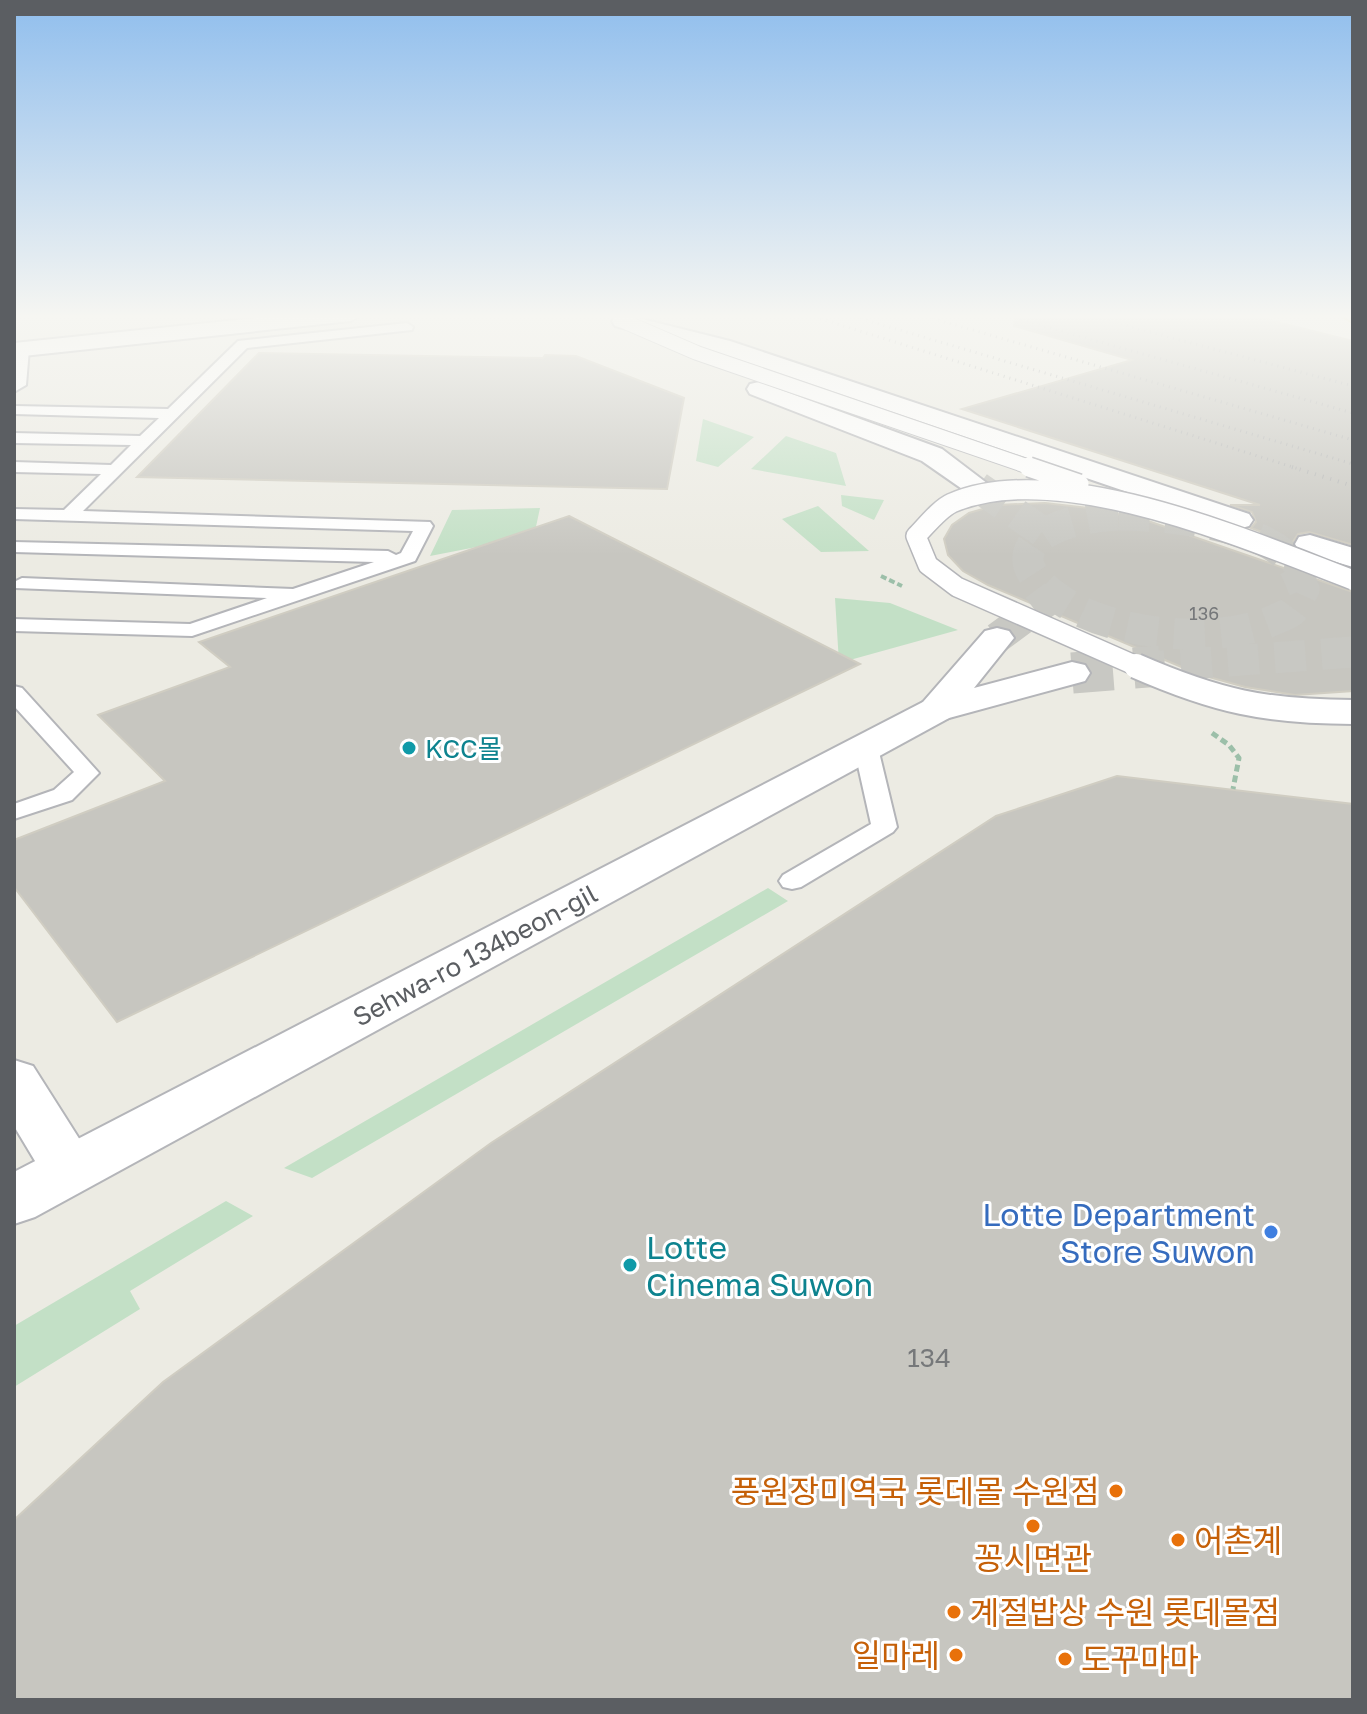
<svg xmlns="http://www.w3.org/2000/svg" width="1367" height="1714" font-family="'Golos Text','Noto Sans KR',sans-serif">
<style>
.green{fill:#c3e0c6}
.building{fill:#c7c6c0;stroke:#d0cdc2;stroke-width:2}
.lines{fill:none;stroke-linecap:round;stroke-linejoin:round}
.minor-tunnel-far1{stroke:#c8c8c3;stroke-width:31;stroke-dasharray:31 16;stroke-linecap:butt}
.minor-tunnel{stroke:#c8c8c3;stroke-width:41;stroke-dasharray:41 21;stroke-linecap:butt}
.service-casing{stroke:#b4b5b9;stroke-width:4}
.minor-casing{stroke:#b4b5b9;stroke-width:4}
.tertiary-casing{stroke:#b4b5b9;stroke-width:4}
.primary-casing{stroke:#dfc96a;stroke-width:4}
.path-far1{stroke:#9cbfa9;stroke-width:4;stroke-dasharray:6 3;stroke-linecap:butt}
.path{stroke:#9cbfa9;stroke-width:5;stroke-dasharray:7 4;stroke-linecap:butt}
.service{fill:#fff;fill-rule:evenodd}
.minor{fill:#fff;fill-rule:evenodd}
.tertiary{fill:#fff;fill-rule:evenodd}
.primary{fill:#f4f0b0;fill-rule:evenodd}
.rail-far1{stroke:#b3b4b4;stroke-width:3;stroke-dasharray:1 5;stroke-linecap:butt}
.rail{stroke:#b3b4b4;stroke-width:4;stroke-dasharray:1 7;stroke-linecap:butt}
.service-bridge-far2-casing{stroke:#b4b5b9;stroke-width:16;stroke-linecap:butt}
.service-bridge-far1-casing{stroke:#b4b5b9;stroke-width:22;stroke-linecap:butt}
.service-bridge-casing{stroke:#b4b5b9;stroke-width:28;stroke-linecap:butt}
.service-bridge-far2{stroke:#fff;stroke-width:14}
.service-bridge-far1{stroke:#fff;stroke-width:19}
.service-bridge{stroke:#fff;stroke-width:24}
.culture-dot{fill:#0f9aa8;stroke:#fff;stroke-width:3}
.shop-dot{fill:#3f7fe0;stroke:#fff;stroke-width:3}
.food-dot{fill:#e8710a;stroke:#fff;stroke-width:3}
.labels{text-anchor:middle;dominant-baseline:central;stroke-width:6;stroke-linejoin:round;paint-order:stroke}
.far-number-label{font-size:18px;fill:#76787a}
.culture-label{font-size:26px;fill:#0d838f;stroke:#fff;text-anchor:start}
.street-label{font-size:26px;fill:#5b5e62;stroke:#fff}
.near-number-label{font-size:26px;fill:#76787a}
.near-shop-label{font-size:32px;fill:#366cbe;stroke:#fff;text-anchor:end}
.near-culture-label{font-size:32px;fill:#0d838f;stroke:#fff;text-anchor:start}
.near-food-label{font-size:32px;fill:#c56008;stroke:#fff;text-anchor:start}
</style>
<rect width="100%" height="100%" fill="#ecebe3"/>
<path class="green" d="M 703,419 L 754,437 L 718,467 L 696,461 Z
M 786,436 L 836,453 L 846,486 L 751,469 Z
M 841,495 L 884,500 L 874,520 L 842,506 Z
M 818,506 L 869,551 L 821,552 L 782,519 Z
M 540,508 L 534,536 L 430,556 L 452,510 Z
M 835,598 L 890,603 L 958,630 L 839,663 Z
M 768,888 L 788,901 L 312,1178 L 284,1168 Z
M 226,1201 L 253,1216 L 130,1291 L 140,1309 L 14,1387 L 14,1326 Z"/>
<path class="building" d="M 1015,315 L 1249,315 L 1353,341 L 1353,545 L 1309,532 L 1298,534 L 1292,543 L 1251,528 L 1256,522 L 1252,512 L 1230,505 L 1260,505 L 962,409 L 1132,360 L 1014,326 Z
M 259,353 L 543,358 L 545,355 L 576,356 L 684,398 L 667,489 L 137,477 Z
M 1045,503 L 1097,509 L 1151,522 L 1353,592 L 1353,691 L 1295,695 L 1245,687 L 1198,674 L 988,585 L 963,571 L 948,555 L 944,539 L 952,525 L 969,513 L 996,505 Z
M 569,516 L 860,664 L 117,1022 L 14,887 L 14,840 L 165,781 L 98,715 L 230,667 L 199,642 Z
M 1117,776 L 1353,804 L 1353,1700 L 14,1700 L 14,1520 L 163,1382 L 491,1143 L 996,816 Z"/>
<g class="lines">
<path class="minor-tunnel-far1" d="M 978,487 L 1044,533
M 1119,515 C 1162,515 1262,524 1290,561 C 1296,568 1300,580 1304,589 C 1300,595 1297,606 1292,611 C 1289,614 1280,617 1276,619 C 1221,645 1118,636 1067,604 C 980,550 1056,517 1119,515 Z
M 1286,556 L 1353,568
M 997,638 L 1054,596
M 1134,668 L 1353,652"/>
<path class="minor-tunnel" d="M 1072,673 L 1160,666"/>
<g class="service-casing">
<path id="service" d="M 407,323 L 413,327 L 412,330 L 247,348 L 83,511 L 430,522 L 433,526 L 415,561 L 192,636 L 14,631 L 14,619 L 190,624 L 267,598 L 15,588 L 14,582 L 22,578 L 293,589 L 374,562 L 14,552 L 14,542 L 388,551 L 396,555 L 401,553 L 413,531 L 14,519 L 14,509 L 64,510 L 101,474 L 14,472 L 14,462 L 111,465 L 131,445 L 14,443 L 14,433 L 140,436 L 159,418 L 14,414 L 14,406 L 168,409 L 238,341 Z
M 22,345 L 29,349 L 26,385 L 14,392 L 15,349 Z
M 14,686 L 22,688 L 99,773 L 72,800 L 14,819 L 14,804 L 54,790 L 74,772 L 14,706 Z
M 866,741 L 874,743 L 878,748 L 897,827 L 893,832 L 801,887 L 792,889 L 783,887 L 779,881 L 783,875 L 871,824 L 854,748 L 858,743 Z"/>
</g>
<g class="minor-casing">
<path id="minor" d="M 286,315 L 361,315 L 351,321 L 14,357 L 14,343 Z
M 626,315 L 730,341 L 1249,514 L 1253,520 L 1249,526 L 1238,529 L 1227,526 L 714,351 L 615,326 L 612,321 L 615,316 Z
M 759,382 L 942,449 L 992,487 L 988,493 L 978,495 L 968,493 L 922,461 L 750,394 L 747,389 L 750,384 Z
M 1310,535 L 1353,548 L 1353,567 L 1299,551 L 1295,544 L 1299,537 Z
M 997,628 L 1009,631 L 1014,638 L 974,688 L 1072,662 L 1085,665 L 1090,673 L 1085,681 L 949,718 L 936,721 L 923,718 L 917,710 L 923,702 L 985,631 Z
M 14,1060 L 33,1066 L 99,1170 L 90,1186 L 70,1193 L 50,1186 L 14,1126 Z"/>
</g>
<g class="tertiary-casing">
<path id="tertiary" d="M 936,699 L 949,702 L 955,710 L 949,718 L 35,1217 L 14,1224 L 14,1172 L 923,702 Z"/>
</g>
<g class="primary-casing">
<path id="primary" d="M 1341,315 L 1353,315 L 1353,322 Z"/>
</g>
<path class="path-far1" d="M 881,576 L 902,586"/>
<path class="path" d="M 1212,733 L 1229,745 L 1239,758 L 1233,789"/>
<use href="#service" class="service"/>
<use href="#minor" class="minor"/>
<use href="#tertiary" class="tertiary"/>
<use href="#primary" class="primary"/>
<path class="rail-far1" d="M 809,315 L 1299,469
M 849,315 L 1353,464
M 921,315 L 1353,440
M 1004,315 L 1353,413
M 1086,315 L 1353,386"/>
<path class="rail" d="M 1292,467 L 1353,486"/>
<g class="service-bridge-far2-casing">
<path id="service-bridge-far2" d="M 623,321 L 697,353 L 1035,469"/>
</g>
<g class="service-bridge-far1-casing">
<path id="service-bridge-far1" d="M 1029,467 L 1079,484
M 1141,668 L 957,587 L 928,565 L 916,536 C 926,526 939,509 952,503 C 1059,457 1250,541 1353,580"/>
</g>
<g class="service-bridge-casing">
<path id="service-bridge" d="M 1136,666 C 1216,701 1266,712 1353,712"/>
</g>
<use href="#service-bridge-far2" class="service-bridge-far2"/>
<use href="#service-bridge-far1" class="service-bridge-far1"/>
<use href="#service-bridge" class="service-bridge"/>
</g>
<linearGradient id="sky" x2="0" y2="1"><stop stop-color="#90beed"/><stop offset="0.57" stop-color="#f6f6f2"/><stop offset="1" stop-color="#f6f6f2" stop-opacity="0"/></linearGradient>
<rect width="1367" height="555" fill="url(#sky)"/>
<g class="culture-dot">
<circle cx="409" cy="748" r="8"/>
<circle cx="630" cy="1265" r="8"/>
</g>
<circle class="shop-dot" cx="1271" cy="1232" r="8"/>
<g class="food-dot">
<circle cx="1116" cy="1491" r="8"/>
<circle cx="1033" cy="1526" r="8"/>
<circle cx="1178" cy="1540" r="8"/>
<circle cx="954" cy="1612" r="8"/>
<circle cx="956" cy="1655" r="8"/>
<circle cx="1065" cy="1659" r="8"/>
</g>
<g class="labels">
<g class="far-number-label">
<text x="1204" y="613">136</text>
</g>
<g class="culture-label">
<text x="425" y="748">KCC몰</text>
</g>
<g class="street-label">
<text transform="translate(475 955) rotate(-28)">Sehwa-ro 134beon-gil</text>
</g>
<g class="near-number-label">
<text x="929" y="1357">134</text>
</g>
<g class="near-shop-label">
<text x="1255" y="1214">Lotte Department<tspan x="1255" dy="37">Store Suwon</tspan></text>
</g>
<g class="near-culture-label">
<text x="646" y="1247">Lotte<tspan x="646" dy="37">Cinema Suwon</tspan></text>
</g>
<g class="near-food-label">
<text x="1100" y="1491" text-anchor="end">풍원장미역국 롯데몰 수원점</text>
<text x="1194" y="1540">어촌계</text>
<text x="1033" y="1558" text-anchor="middle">꽁시면관</text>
<text x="970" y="1612">계절밥상 수원 롯데몰점</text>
<text x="940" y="1655" text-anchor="end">일마레</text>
<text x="1081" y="1659">도꾸마마</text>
</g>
</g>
<rect width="1367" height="1714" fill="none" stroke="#5b5e62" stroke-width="32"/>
</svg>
